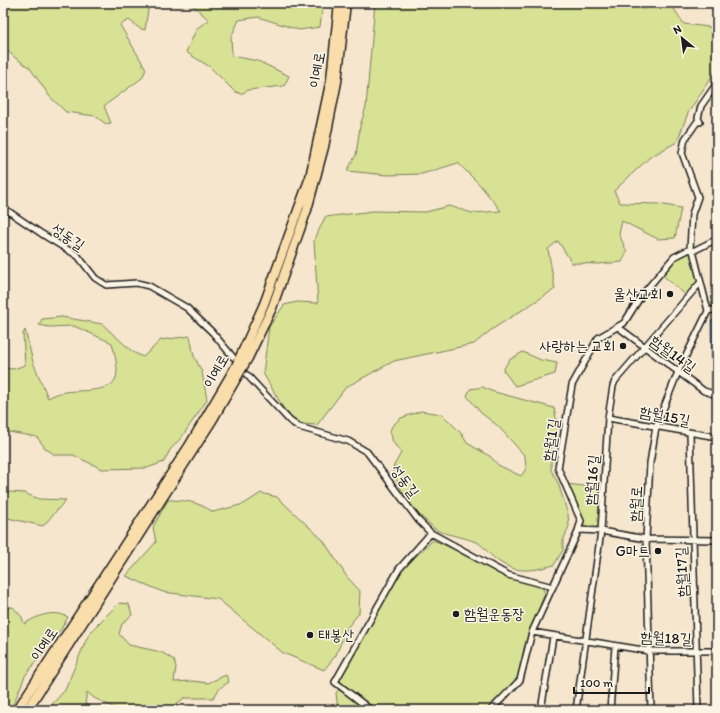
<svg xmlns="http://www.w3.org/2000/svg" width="720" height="713" font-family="Itim,'Poor Story',sans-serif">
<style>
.green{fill:#d7e295;stroke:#7a7f58}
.water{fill:#92c6ef;stroke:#63829b}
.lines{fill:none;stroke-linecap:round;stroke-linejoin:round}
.shore{stroke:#4b6070;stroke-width:1}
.minor-casing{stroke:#1c1c1c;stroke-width:8}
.trunk-casing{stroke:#1c1c1c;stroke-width:11}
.minor{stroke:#fcf5e5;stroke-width:5}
.trunk{stroke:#f9deab;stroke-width:8}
.poi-dot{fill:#1c1c1c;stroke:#fcf5e5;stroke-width:1.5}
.labels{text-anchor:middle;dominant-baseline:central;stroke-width:3;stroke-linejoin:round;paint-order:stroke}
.street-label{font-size:15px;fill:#1c1c1c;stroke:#fcf5e5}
.poi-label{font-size:15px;fill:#1c1c1c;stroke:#fcf5e5;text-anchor:end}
</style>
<rect width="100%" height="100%" fill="#f6e6ce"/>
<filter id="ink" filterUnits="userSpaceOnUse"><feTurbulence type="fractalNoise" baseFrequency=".025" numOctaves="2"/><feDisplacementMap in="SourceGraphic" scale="8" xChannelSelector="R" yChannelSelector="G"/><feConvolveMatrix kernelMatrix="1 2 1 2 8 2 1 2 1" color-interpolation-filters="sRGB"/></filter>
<g filter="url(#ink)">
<path class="green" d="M 3,3 L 149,3 L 145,30 L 139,28 L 129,20 L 120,25 L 146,69 L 142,78 L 104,106 L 111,123 L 106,124 L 95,116 L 66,112 L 50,97 L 30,68 L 14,57 L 4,47 Z
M 190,3 L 323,3 L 320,27 L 299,30 L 258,17 L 239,20 L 231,37 L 232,56 L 258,61 L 289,76 L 284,86 L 248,90 L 241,94 L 234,91 L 210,67 L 186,52 L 197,28 L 209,20 Z
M 375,3 L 637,3 L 643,9 L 661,3 L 670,3 L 684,24 L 717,28 L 717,68 L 688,113 L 677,142 L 650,157 L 614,191 L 620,203 L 659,204 L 681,208 L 675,238 L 658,239 L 622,221 L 619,234 L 627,252 L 622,262 L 599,264 L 572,263 L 558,241 L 548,249 L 555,289 L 491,330 L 474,344 L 394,361 L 346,387 L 317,425 L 302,424 L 285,411 L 263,373 L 269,327 L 284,305 L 297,302 L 318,303 L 314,241 L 325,217 L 373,211 L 426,212 L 449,206 L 472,213 L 501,211 L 480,185 L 458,163 L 422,174 L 387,175 L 347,171 L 356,155 L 360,126 L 366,107 Z
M 682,251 L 693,251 L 700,283 L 688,297 L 660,273 Z
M 62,317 L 102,324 L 133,352 L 143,357 L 161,340 L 190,336 L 194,356 L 202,372 L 207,400 L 181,438 L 170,450 L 164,462 L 147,468 L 102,469 L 73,455 L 55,455 L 45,448 L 37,437 L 9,432 L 3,424 L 3,368 L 14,369 L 25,365 L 23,334 L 25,330 L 33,362 L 48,398 C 52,396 56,394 60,393 C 73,389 108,394 115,380 C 120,370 114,353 112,343 L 74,326 L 49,327 L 39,325 L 42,319 Z
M 523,352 L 541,360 L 557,363 L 555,374 L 515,386 L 503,370 L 509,360 Z
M 483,387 L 491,391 L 554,408 L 557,423 L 551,451 L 551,470 L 558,483 L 568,514 L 569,526 L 563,541 L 563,550 L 554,565 C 529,572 512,574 492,556 C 487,552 482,544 476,542 C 464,537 453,536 441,532 C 437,531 434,528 431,525 C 411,510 401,492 392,469 L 401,453 L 393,442 L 390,431 L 392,426 L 401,418 L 421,411 L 442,414 L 461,433 L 467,443 L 491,457 L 498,465 L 521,476 L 526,469 L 525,456 L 498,426 L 481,413 L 467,396 L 470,389 Z
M 565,484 L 603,488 L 601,531 L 580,530 L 581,521 Z
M 9,492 L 24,493 L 39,499 L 66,500 L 43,526 L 3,517 L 3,493 Z
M 261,493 L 277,497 L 323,540 L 347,577 L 360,591 L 359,613 L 347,628 L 336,655 L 324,670 L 283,653 L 218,599 L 163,592 L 126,576 L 156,542 L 153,527 L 168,500 C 185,500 199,502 213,512 L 244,504 Z
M 433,540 L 542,587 L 545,593 L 524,648 L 519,678 L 485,710 L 338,710 L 336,693 L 342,685 L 340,681 L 340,677 L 403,569 Z
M 119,603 L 129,604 L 132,615 L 122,624 L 119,634 L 129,645 L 161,652 L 174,660 L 176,667 L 174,682 L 193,681 L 208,683 L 226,675 L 229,682 L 220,688 L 213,698 L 184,698 L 175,705 L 188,710 L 119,710 L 94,698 L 87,692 L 85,704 L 100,710 L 47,710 L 65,690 L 87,638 L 94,628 Z
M 13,607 L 22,617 L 24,624 C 37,616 53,609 68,617 L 61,629 L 25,676 L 11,710 L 3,710 L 3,608 Z"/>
<path class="water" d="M 717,320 L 717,393 L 712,391 L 711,321 Z"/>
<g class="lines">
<path class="shore" d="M 717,324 L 715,326 L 717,389"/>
<g class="minor-casing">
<path id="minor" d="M 3,210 L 8,211 L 42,234 L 78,256 L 95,278 L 106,285 L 137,283 L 149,286 L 187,308 L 212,332 L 233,357
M 690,249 L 692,214 L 698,197 L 682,153 L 685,139 L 697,122 L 700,122 L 698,118 L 701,106 L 717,83
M 708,311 L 717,309
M 618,327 L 704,391 L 717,395
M 247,375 L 290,421 L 299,427 L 348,441 L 367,452 L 419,521 L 431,533 L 508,575 L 553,587
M 608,418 L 717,437
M 690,433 L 698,710
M 579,530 L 601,531 L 646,539 L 717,540
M 532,632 L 649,651 L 717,651
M 371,710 L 335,682 L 399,569 L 431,533
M 491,710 L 520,680 L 532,632 L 577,534 L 581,521 L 558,468 L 572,385 L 598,338 L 624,323 L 641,296 L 674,257 L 690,249 L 693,251 L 717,239
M 541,710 L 553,637
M 576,710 L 601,531 L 608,418 L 613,386 L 615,381 L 700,283
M 610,710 L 615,647
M 651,710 L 646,539 L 650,463 L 656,427 L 678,372 L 708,311 L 693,251"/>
</g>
<g class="trunk-casing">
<path id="trunk" d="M 17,710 L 189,446 L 236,366 L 264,304 L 310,177 L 331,79 L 339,3
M 27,710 L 213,419 L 248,358 L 272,308 L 307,210 L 324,147 L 337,82 L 346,3"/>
</g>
<use href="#minor" class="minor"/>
<use href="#trunk" class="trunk"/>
</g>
</g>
<g class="poi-dot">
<circle cx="670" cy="294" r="4"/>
<circle cx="623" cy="346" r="4"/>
<circle cx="658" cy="551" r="4"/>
<circle cx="456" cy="614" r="4"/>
<circle cx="310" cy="635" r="4"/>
</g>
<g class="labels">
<g class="street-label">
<text transform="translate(317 70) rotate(-81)">이예로</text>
<text transform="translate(68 237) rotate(34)">성동길</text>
<text transform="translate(673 354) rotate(36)">함월14길</text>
<text transform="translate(216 371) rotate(-61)">이예로</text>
<text transform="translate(665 416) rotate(11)">함월15길</text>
<text transform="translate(551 440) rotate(-82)">함월1길</text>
<text transform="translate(592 480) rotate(-86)">함월16길</text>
<text transform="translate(405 481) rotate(54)">성동길</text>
<text transform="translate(636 504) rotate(-87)">함월로</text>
<text transform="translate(682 572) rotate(-93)">함월17길</text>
<text transform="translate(666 638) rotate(2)">함월18길</text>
<text transform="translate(44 644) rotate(-57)">이예로</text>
</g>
<g class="poi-label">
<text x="662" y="294">울산교회</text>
<text x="615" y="346">사랑하는 교회</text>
<text x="650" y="551">G마트</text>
<text x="464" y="614" text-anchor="start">함월운동장</text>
<text x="318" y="635" text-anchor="start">태봉산</text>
</g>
</g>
<rect width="720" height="713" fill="none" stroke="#fcf5e5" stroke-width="16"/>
<rect x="8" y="8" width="704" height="697" fill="none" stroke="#1c1c1c" stroke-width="1.5" filter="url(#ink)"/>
<g transform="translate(682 38) rotate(331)" stroke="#fcf5e5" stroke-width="3" paint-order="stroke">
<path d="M0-3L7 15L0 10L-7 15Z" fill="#1c1c1c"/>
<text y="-6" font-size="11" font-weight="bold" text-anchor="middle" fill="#1c1c1c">N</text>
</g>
<path d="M574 687v6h75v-6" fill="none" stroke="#1c1c1c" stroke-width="2"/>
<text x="580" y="687" font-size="12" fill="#1c1c1c" stroke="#fcf5e5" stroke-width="3" paint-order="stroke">100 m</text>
</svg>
